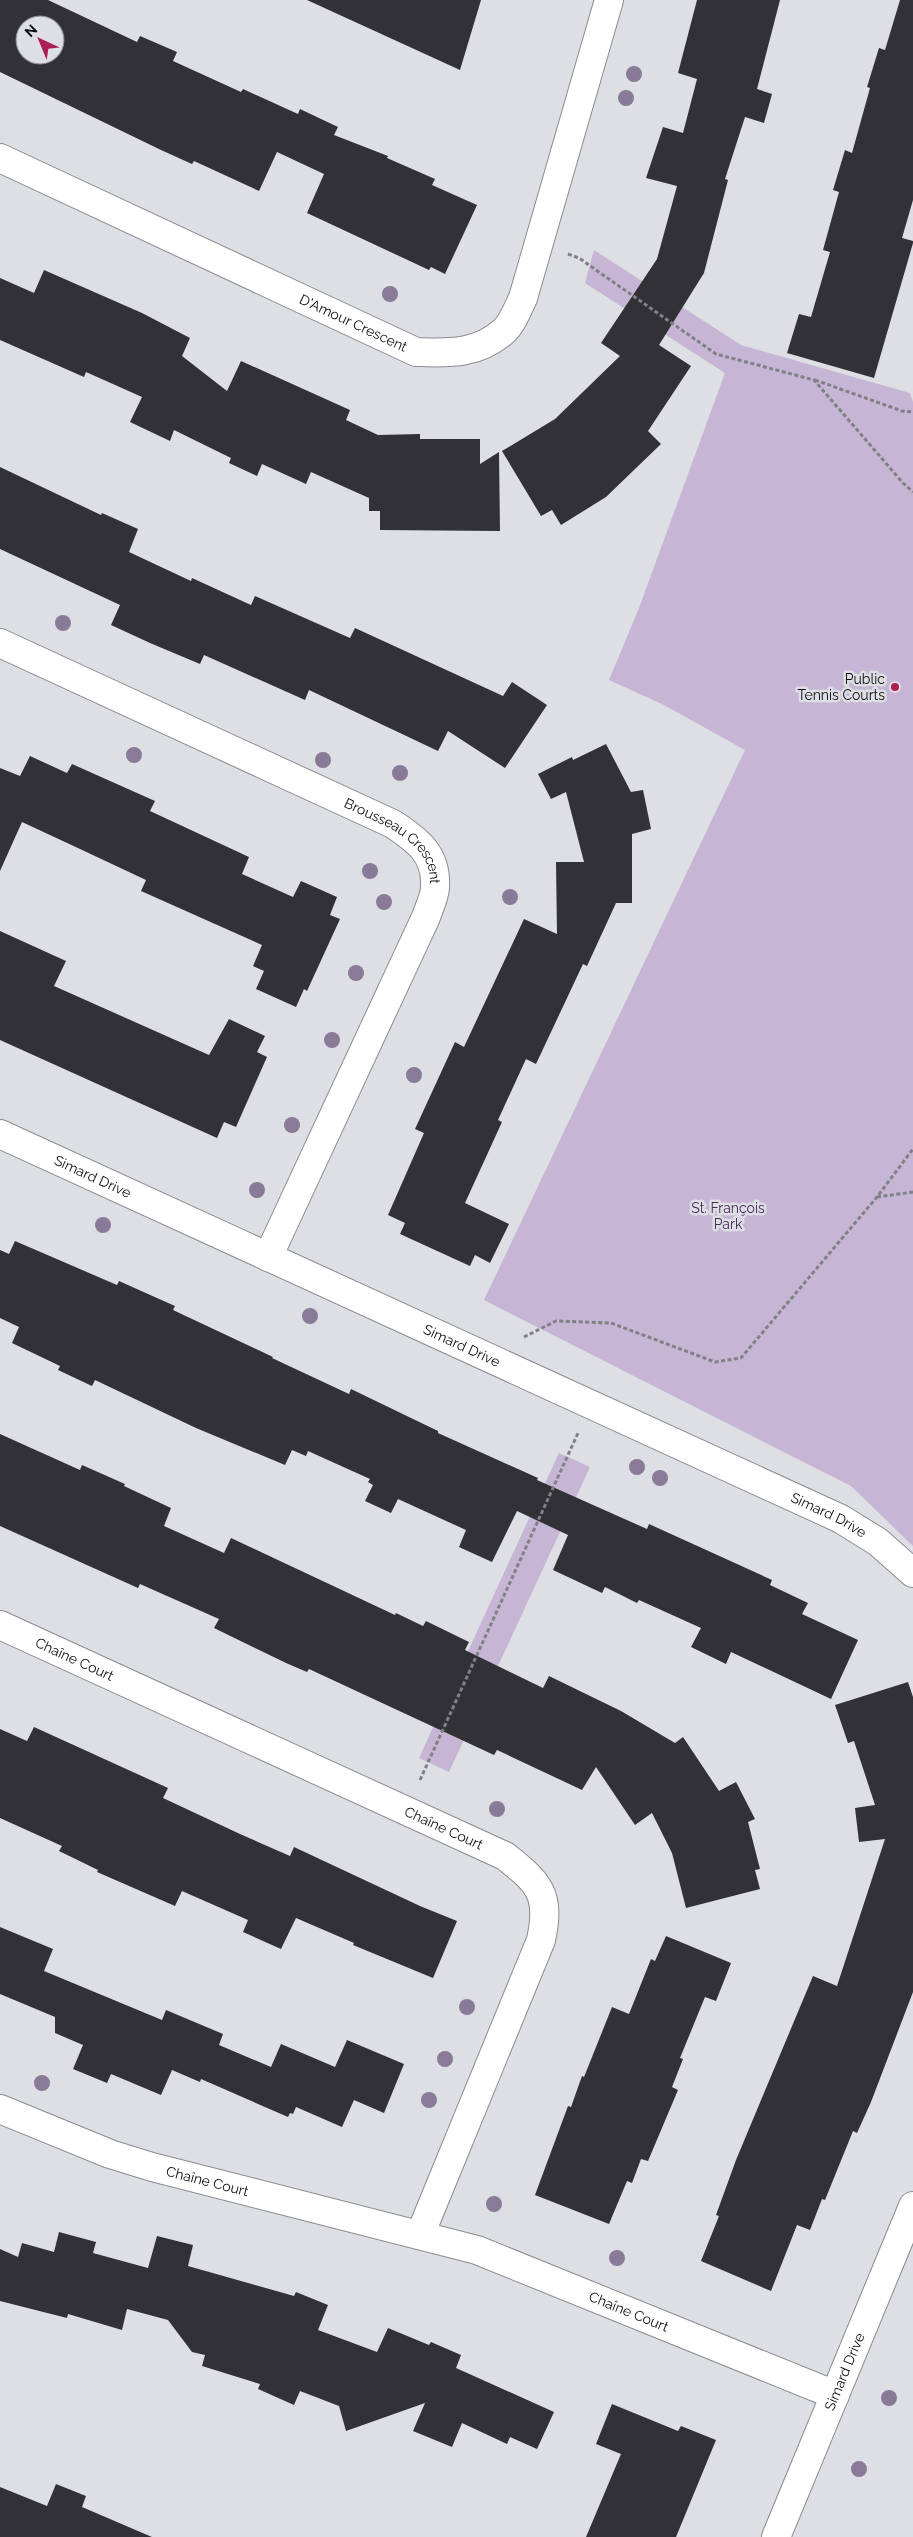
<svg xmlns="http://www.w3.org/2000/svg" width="913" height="2537" font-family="Raleway,sans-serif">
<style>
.green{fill:#c6b5d4}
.building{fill:#323136;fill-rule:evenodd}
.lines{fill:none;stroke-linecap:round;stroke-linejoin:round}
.minor-casing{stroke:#898b91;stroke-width:30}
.path{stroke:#808186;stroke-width:3;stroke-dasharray:4 2.5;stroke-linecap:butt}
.minor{stroke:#fff;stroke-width:28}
.tree{fill:#897a97}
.poi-dot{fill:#ae1e52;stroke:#dddfe5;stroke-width:2}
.labels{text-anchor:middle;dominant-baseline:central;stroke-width:5;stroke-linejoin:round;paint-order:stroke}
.street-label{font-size:14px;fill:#0c0d0f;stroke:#dddfe5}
.poi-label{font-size:14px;fill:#0c0d0f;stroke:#dddfe5;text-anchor:end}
.park-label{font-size:14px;fill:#452758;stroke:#dddfe5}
</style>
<rect width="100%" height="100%" fill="#dddfe5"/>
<path class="green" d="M 594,250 L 741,345 L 910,393 L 913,402 L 913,1546 L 851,1486 L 484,1300 L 745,750 L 664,705 L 609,680 L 639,608 L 725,373 L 585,283 Z
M 559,1453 L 590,1467 L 449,1772 L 419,1758 Z"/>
<path class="building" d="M 0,0 L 48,0 L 137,42 L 140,36 L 177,52 L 173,61 L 241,92 L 243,89 L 298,114 L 300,109 L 338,127 L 334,135 L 388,156 L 387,158 L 435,179 L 432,185 L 477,205 L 445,274 L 431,267 L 429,270 L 307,213 L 324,174 L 277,152 L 259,191 L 194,161 L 192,164 L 161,150 L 0,72 ZM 25,25 L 55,25 L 55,55 L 25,55 Z
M 307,0 L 481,0 L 460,70 Z
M 697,0 L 780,0 L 757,89 L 772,94 L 764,123 L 745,117 L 725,179 L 728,180 L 704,273 L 659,345 L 691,366 L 648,431 L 661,444 L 606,497 L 561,525 L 552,510 L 541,516 L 502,451 L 555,419 L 620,356 L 601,343 L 657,259 L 677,186 L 646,178 L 663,127 L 683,133 L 697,79 L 678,73 Z
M 900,0 L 913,0 L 913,200 L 902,238 L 913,241 L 913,243 L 874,378 L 787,353 L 799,314 L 811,317 L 830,252 L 823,250 L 839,192 L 833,190 L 845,150 L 852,153 L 870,88 L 867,87 L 879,48 L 885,50 Z
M 44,270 L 142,313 L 190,338 L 182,356 L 227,391 L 241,361 L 350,410 L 346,420 L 378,435 L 420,434 L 420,439 L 480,439 L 480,464 L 499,452 L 500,531 L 380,530 L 380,511 L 369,511 L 369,498 L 311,472 L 306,484 L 262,464 L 257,476 L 229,463 L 231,458 L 174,430 L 170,441 L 130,422 L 142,397 L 86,372 L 84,377 L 0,340 L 0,278 L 34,293 Z
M 0,467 L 101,515 L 102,513 L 138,529 L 129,552 L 191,581 L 192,578 L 251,605 L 255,596 L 350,638 L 355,628 L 503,696 L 512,682 L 547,705 L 505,768 L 448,731 L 438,751 L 309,690 L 305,700 L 204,655 L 200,664 L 150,643 L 111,625 L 120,605 L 0,549 Z
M 606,744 L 631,792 L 643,790 L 651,829 L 632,834 L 632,903 L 616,903 L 587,966 L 583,964 L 536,1064 L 526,1059 L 498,1120 L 502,1122 L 465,1203 L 509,1224 L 490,1263 L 475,1255 L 470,1266 L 400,1234 L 405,1223 L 388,1215 L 424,1133 L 415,1129 L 455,1042 L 464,1047 L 524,919 L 557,934 L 556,862 L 584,862 L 566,792 L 551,799 L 538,774 L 572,757 L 573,760 Z
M 30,756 L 67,773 L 72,764 L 155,801 L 150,811 L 249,857 L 242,874 L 293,897 L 301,881 L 337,897 L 330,915 L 340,919 L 307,991 L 304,989 L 296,1007 L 256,989 L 264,971 L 253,966 L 262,945 L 141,891 L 146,880 L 80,849 L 22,822 L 0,871 L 0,768 L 20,776 Z
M 0,931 L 66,961 L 54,986 L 209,1055 L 229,1019 L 265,1036 L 257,1052 L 267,1057 L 236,1127 L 224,1122 L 217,1138 L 0,1040 Z
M 15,1241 L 117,1285 L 119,1281 L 148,1294 L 175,1306 L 173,1310 L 273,1357 L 272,1358 L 349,1394 L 351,1389 L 438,1431 L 438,1433 L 538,1478 L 537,1480 L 647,1529 L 649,1524 L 772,1580 L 770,1585 L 808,1603 L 802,1614 L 858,1640 L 831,1699 L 731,1652 L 726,1664 L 691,1647 L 701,1628 L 639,1600 L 637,1603 L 605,1587 L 602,1593 L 553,1570 L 568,1535 L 517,1511 L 492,1562 L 459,1547 L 466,1530 L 398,1499 L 391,1513 L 365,1501 L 373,1485 L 368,1482 L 370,1479 L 308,1451 L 306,1456 L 292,1450 L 285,1465 L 196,1428 L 95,1380 L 92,1386 L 58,1370 L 60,1366 L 12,1343 L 19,1327 L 0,1318 L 0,1250 L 9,1254 Z
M 0,1434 L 80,1470 L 82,1465 L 125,1484 L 124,1486 L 171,1508 L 164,1526 L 224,1553 L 231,1538 L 395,1615 L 396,1613 L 423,1626 L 426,1621 L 469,1642 L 465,1650 L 543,1688 L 549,1676 L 621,1711 L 675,1743 L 683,1737 L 719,1791 L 736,1782 L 755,1819 L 748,1822 L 760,1869 L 755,1870 L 760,1889 L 686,1908 L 672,1853 L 652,1813 L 635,1825 L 596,1767 L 582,1790 L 497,1750 L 494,1755 L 309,1669 L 307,1672 L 286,1663 L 214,1628 L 219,1619 L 140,1584 L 138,1588 L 0,1526 Z
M 908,1682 L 913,1697 L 913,1992 L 871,2102 L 857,2133 L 853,2131 L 825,2200 L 822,2199 L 810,2230 L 797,2225 L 771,2291 L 701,2261 L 719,2216 L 716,2215 L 736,2160 L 813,1976 L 837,1986 L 885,1839 L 859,1842 L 855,1808 L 875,1805 L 854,1741 L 848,1743 L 835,1705 Z
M 34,1727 L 168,1788 L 163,1798 L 240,1834 L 290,1856 L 294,1847 L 420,1906 L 457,1921 L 433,1978 L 353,1945 L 354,1943 L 296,1918 L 281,1949 L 243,1932 L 248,1920 L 182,1891 L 175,1906 L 97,1872 L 98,1870 L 59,1851 L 62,1846 L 0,1818 L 0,1729 L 27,1741 Z
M 0,1927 L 53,1949 L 44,1971 L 162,2020 L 166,2010 L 223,2034 L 219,2045 L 271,2067 L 281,2044 L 335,2067 L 347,2040 L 404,2064 L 384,2113 L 354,2100 L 342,2127 L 296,2107 L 293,2114 L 290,2113 L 288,2117 L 201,2079 L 200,2082 L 172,2070 L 161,2095 L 111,2074 L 107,2083 L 73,2069 L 83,2045 L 55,2033 L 55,2017 L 0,1994 Z
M 666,1936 L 731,1963 L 716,2001 L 705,1997 L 680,2058 L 683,2059 L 672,2087 L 678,2090 L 648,2161 L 641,2159 L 632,2183 L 627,2181 L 609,2224 L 535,2195 L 568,2106 L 571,2107 L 582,2076 L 584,2077 L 612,2007 L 629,2014 L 651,1959 L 655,1961 Z
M 59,2232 L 96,2242 L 93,2253 L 148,2268 L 157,2236 L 193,2245 L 188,2266 L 294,2296 L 296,2292 L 328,2305 L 318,2330 L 377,2352 L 388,2328 L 429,2345 L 431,2342 L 461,2355 L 456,2368 L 554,2412 L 537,2449 L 510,2437 L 507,2444 L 462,2423 L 452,2447 L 413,2431 L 425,2403 L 346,2431 L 339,2406 L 300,2391 L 294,2405 L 258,2389 L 260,2384 L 202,2366 L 205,2355 L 192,2352 L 168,2320 L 127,2309 L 122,2330 L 68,2314 L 67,2318 L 0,2301 L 0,2249 L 18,2257 L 22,2243 L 54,2252 Z
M 612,2404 L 678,2431 L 681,2426 L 716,2440 L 676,2537 L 586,2537 L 621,2454 L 596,2444 Z
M 56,2484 L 86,2496 L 82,2507 L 152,2537 L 0,2537 L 0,2487 L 47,2506 Z"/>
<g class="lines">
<g class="minor-casing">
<g id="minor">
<path id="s1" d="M 0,158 L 416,352 C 449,353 477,355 504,331 C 512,324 518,308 523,298 L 609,0"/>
<path id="s2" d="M 0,643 L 393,824 C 417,840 437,854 435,887 C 435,896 429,908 426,917 L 268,1257"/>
<path id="s3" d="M 0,1134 L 841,1519 L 878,1542 L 913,1573"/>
<path id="s4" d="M 0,1625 L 505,1856 C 539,1883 551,1894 541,1940 L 420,2235"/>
<path id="s5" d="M 0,2109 L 110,2154 L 152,2167 L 477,2250 L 835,2395"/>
<path id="s6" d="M 776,2537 L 913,2206"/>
</g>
</g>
<path class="path" d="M 568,254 L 579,258 L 716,354 L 814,380 L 903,483 L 913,492
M 815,380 L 902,411 L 913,412
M 877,1197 L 913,1192
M 524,1337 L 556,1321 L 611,1323 L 715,1362 L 741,1358 L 877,1197 L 913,1149
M 420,1780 L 578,1433"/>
<use href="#minor" class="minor"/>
</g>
<g class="tree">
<circle cx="634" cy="74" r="8"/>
<circle cx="626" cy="98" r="8"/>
<circle cx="390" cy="294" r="8"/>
<circle cx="63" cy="623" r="8"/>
<circle cx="134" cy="755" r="8"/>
<circle cx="323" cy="760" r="8"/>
<circle cx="400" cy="773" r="8"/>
<circle cx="370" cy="871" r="8"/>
<circle cx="510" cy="897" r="8"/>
<circle cx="384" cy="902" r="8"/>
<circle cx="356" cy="973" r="8"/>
<circle cx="332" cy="1040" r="8"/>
<circle cx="414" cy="1075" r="8"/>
<circle cx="292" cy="1125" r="8"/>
<circle cx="257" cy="1190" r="8"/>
<circle cx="103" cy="1225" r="8"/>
<circle cx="310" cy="1316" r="8"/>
<circle cx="637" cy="1467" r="8"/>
<circle cx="660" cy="1478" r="8"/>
<circle cx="497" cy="1809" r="8"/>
<circle cx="467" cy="2007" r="8"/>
<circle cx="445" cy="2059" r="8"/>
<circle cx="42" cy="2083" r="8"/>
<circle cx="429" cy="2100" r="8"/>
<circle cx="494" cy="2204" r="8"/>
<circle cx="617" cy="2258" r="8"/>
<circle cx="889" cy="2398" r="8"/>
<circle cx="859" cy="2469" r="8"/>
</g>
<circle class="poi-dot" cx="895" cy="687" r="5"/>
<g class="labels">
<g class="street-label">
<text stroke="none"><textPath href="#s1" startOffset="390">D'Amour Crescent</textPath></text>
<text stroke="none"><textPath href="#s2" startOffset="445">Brousseau Crescent</textPath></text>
<text stroke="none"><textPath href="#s3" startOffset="102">Simard Drive</textPath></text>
<text stroke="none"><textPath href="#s3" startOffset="508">Simard Drive</textPath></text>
<text stroke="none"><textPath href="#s3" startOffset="912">Simard Drive</textPath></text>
<text stroke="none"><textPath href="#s4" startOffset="82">Chaîne Court</textPath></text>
<text stroke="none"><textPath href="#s4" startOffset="488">Chaîne Court</textPath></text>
<text stroke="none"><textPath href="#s5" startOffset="220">Chaîne Court</textPath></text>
<text stroke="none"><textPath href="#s5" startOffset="662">Chaîne Court</textPath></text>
<text stroke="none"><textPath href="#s6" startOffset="179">Simard Drive</textPath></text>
</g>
<g class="poi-label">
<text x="885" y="679">Public<tspan x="885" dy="16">Tennis Courts</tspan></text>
</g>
<g class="park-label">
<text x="728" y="1208">St. François<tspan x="728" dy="16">Park</tspan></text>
</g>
</g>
<g transform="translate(40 40) rotate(316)"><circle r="24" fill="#dddfe5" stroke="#898b8f"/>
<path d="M0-4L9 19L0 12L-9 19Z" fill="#ae1e52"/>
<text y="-8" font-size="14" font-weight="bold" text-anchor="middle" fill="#0c0d0f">N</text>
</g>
</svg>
